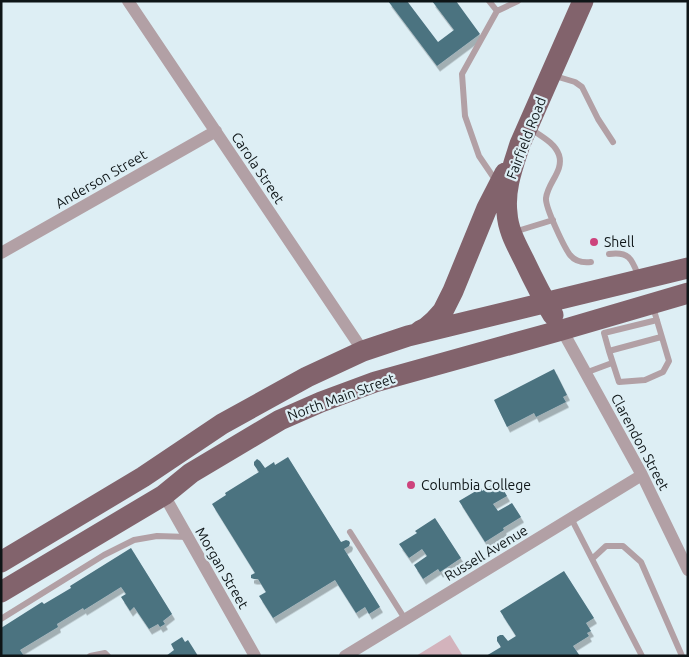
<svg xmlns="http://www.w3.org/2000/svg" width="689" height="657" font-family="Ubuntu,sans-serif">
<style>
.green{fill:#d3b3bc}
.building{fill:#4c7380;filter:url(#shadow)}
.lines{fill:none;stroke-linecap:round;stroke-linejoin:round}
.service{stroke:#b2a0a5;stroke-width:6}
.minor{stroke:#b2a0a5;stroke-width:12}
.primary{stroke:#82636c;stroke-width:21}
.poi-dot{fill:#cd437c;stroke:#ddeef4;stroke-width:2}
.labels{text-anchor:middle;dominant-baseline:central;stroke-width:4.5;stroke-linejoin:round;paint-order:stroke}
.street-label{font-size:14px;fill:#0e1517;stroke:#ddeef4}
.poi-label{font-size:14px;fill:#0e1517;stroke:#ddeef4;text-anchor:start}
</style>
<defs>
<filter id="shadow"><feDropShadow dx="3" dy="5.5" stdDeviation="0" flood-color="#0004"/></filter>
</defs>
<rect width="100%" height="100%" fill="#ddeef4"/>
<path class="green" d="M 450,635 L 463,656 L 416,656 Z"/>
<path class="building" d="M 388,1 L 407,1 L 438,42 L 454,30 L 432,1 L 456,1 L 480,34 L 437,66 Z
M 554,369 L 567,395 L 563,397 L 566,402 L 536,417 L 534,413 L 507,427 L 494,400 Z
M 288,457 L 341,542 L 346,540 L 349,541 L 350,543 L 349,546 L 344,549 L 380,607 L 369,614 L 365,607 L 356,613 L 335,580 L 273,618 L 259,596 L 266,592 L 258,579 L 254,579 L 251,578 L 251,575 L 255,573 L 212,504 L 226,495 L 225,493 L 259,472 L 254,465 L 254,462 L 257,459 L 260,461 L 265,468 L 274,462 L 275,465 Z
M 498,481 L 507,496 L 493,504 L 498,511 L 512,503 L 521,517 L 503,528 L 504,530 L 485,542 L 459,501 L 481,488 L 482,491 Z
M 435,518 L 461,558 L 440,572 L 438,569 L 423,579 L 414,565 L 427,556 L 422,549 L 409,558 L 399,544 L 417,533 L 415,531 Z
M 131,548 L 172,614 L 163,621 L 165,624 L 160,627 L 158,624 L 149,629 L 134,607 L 130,611 L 121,597 L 126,594 L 121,587 L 84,610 L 83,608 L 57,624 L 58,627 L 20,650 L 24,656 L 1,656 L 1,628 L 42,602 L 44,604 L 71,588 L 70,586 Z
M 564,571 L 594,618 L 586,623 L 591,631 L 587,633 L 589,636 L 573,646 L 580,656 L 486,656 L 501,647 L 497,641 L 497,637 L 500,635 L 503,635 L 508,641 L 516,636 L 500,611 Z
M 182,637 L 185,642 L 188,640 L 198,656 L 166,656 L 174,650 L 171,644 Z"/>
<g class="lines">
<path class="service" d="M 489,1 L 497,11 L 518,1
M 555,76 L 575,82 L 582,87 L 598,119 L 613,142
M 531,129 C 541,136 555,143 559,155 C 564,171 548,182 546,198 C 545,207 564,247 570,255 C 575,261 583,263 591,262
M 496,181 L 479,156 L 465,116 L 462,74 L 497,11
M 514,232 L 553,220
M 609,254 C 630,251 632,260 639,277
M 653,307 L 669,361 L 663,372 L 645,380 L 619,382 L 609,351 L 661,337
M 609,351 L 604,333 L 657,320
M 585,373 L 612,363
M 571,518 L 592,559
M 350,532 L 405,619
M 1,619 L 104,555 L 134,540 L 157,536 L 188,537
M 90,656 L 105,653 L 108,656
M 642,656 L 592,559 L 606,546 L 623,546 L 641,562 L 682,656"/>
<path class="minor" d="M 128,1 L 363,351
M 1,253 L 216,131
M 562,330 L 642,475 L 688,570
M 164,495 L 255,656
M 345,656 L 642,475"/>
<path class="primary" d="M 553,315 C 542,297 533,279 524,260 C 516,244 508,230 507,213 C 504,189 513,166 520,144 L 583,1
M 420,331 L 426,328 L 434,321 L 443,311 L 453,291 L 487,208 L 505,173
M 1,562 L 143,477 L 222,424 L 307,377 L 363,351 L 408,336 L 688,268
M 1,592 L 164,495 L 191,473 L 280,420 L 321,402 L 375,382 L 562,330 L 688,293"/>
</g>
<g class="poi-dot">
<circle cx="594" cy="242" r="5"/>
<circle cx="411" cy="485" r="5"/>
</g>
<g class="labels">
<g class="street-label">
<text transform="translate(526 138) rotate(-69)">Fairfield Road</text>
<text transform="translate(258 168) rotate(56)">Carola Street</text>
<text transform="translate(101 179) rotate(-30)">Anderson Street</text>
<text transform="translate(341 397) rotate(-20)">North Main Street</text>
<text transform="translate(640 442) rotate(62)">Clarendon Street</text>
<text transform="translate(486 553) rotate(-31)">Russell Avenue</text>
<text transform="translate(222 568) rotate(60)">Morgan Street</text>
</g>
<g class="poi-label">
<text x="604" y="242">Shell</text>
<text x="421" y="485">Columbia College</text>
</g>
</g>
<rect width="689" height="657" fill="none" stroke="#0e1517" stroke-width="5"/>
</svg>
